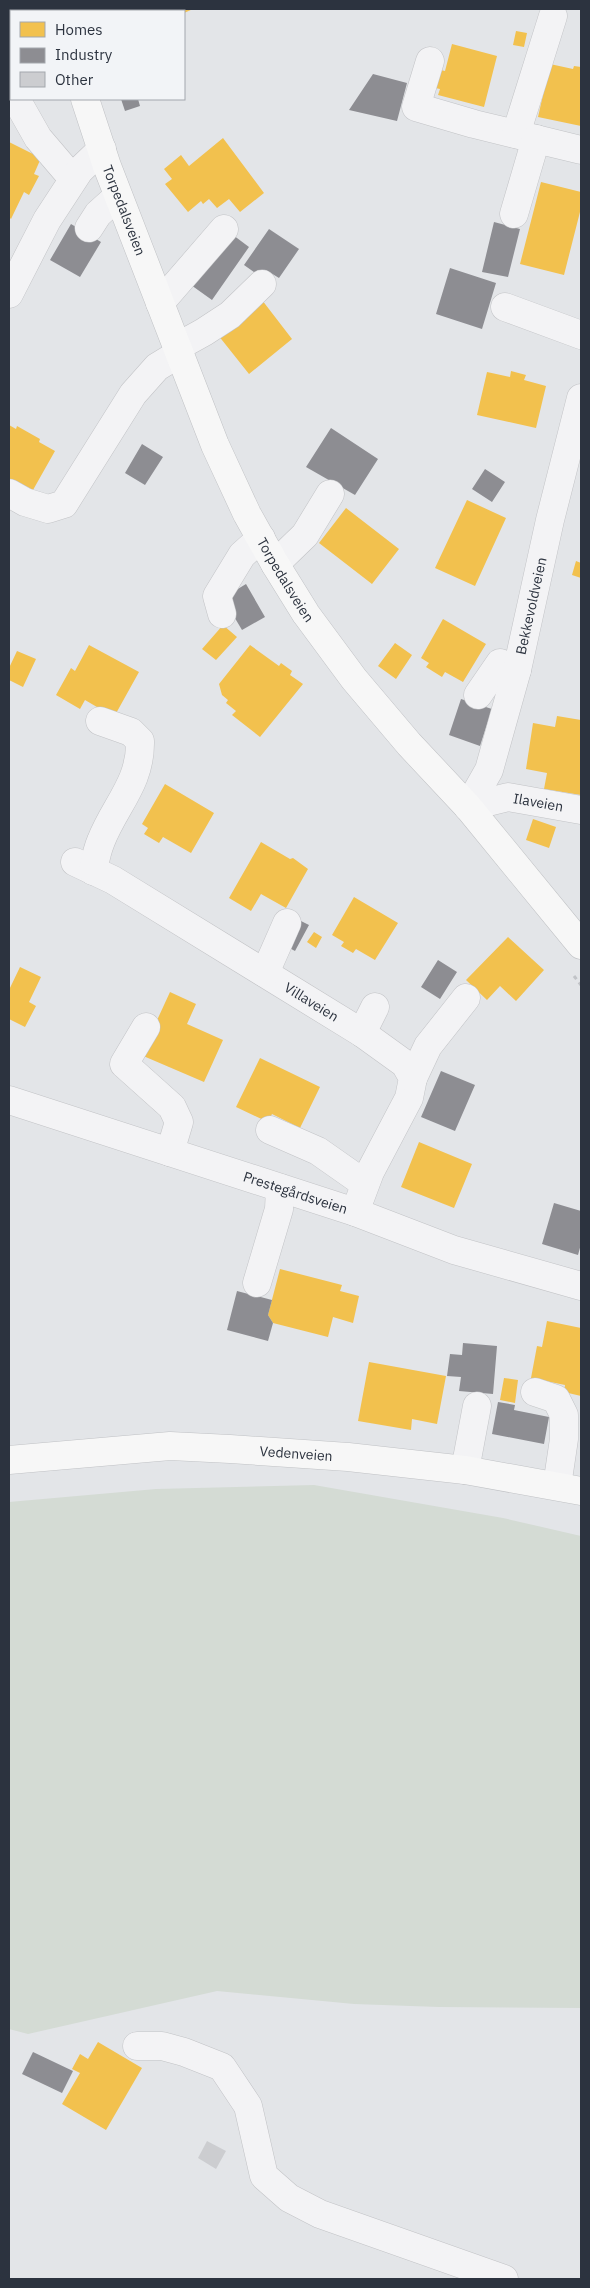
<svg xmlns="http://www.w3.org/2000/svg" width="590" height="2288" font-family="'IBM Plex Sans',sans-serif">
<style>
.green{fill:#d4dbd4}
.homes{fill:#f2c14e}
.industry{fill:#8d8d92}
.building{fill:#cccdd0}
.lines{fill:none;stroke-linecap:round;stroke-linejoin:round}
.minor-casing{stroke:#c2c3c6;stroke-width:29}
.major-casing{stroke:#c0c2c5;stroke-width:29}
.path{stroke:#c1c3c7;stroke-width:3;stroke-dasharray:4 4;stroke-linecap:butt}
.minor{stroke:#f3f3f5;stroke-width:28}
.major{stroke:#f7f7f7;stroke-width:28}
.labels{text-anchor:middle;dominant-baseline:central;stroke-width:5;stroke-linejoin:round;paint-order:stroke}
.street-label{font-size:14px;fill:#2c333f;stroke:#f2f4f7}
</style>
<rect width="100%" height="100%" fill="#e3e5e8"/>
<path class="green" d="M 314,1485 L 503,1518 L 581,1536 L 581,2008 L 439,2007 L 354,2004 L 217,1991 L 28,2034 L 9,2029 L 9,1502 L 156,1489 Z"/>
<path class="homes" d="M 120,9 L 193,9 L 184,13 L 121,11 Z
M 516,31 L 527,33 L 524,47 L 513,45 Z
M 452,44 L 497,56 L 484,107 L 438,95 L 440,89 L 431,87 L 436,69 L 445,71 Z
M 550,64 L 573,69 L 574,66 L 581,67 L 581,126 L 538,117 Z
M 223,138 L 264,193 L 240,212 L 229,199 L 217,208 L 209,199 L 203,204 L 201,201 L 188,212 L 165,184 L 172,179 L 164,169 L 181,155 L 189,166 Z
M 9,142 L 41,158 L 34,174 L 39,176 L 29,195 L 24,192 L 11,219 L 9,217 Z
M 541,182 L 581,192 L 581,208 L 564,275 L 520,264 Z
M 262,300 L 292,339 L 249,374 L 218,335 Z
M 511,371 L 526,375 L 524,380 L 546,386 L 536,428 L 477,415 L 487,372 L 510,377 Z
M 9,425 L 16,429 L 17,426 L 40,439 L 39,442 L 55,451 L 33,490 L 16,481 L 14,483 L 9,480 Z
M 467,500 L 506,518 L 475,586 L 435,568 Z
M 346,508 L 399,549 L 372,584 L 319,543 Z
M 576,561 L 581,563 L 581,578 L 572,575 Z
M 443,619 L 486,644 L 463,682 L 445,672 L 442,677 L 426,667 L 429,663 L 421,658 Z
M 223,625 L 237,637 L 216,660 L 202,649 Z
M 395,643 L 412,655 L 396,679 L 378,666 Z
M 89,645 L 139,672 L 114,717 L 85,700 L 80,709 L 56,695 L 71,668 L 75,671 Z
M 250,645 L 279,666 L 281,663 L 292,671 L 290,675 L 303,684 L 260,737 L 232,715 L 236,711 L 226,703 L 228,700 L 222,695 L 219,684 Z
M 17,651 L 36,659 L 23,687 L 9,680 L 9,668 Z
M 557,716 L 581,720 L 581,795 L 544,789 L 547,773 L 526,769 L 533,723 L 555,727 Z
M 165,784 L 214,813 L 191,853 L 163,837 L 159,843 L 144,834 L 148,828 L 142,824 Z
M 533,819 L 556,827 L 549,848 L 526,840 Z
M 261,842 L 290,859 L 293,858 L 308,869 L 286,908 L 261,894 L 251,911 L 229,898 Z
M 354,897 L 398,923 L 375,960 L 356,949 L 353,953 L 341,946 L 344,942 L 332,935 Z
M 314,932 L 322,937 L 316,948 L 307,942 Z
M 508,937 L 544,970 L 516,1001 L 500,986 L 487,1000 L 466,980 Z
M 20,967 L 41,977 L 29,1002 L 36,1006 L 25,1027 L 9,1019 L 9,990 Z
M 170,992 L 196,1004 L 187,1024 L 223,1040 L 204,1082 L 141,1055 Z
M 260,1058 L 320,1087 L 300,1128 L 272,1114 L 268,1122 L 236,1107 Z
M 419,1142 L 472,1164 L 454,1208 L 401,1187 Z
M 280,1269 L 342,1285 L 340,1291 L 359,1296 L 353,1323 L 333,1317 L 328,1337 L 273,1323 L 268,1315 Z
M 547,1321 L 581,1328 L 581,1396 L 564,1392 L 565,1385 L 531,1378 L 537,1346 L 542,1347 Z
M 369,1362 L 446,1376 L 437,1424 L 412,1419 L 411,1430 L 358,1421 Z
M 504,1378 L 518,1380 L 515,1403 L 500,1400 Z
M 98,2042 L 142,2068 L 106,2130 L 62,2104 L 80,2073 L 72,2069 L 80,2054 L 88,2059 Z"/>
<path class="industry" d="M 373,74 L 407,83 L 397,121 L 349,110 Z
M 121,99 L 138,99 L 140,106 L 125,111 Z
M 494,222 L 520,229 L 508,277 L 482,272 Z
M 71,224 L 101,242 L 80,277 L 50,260 Z
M 269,229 L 299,249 L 279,278 L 266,270 L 261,277 L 244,265 Z
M 229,232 L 249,247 L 212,300 L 191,285 Z
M 450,268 L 496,283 L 482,329 L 436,314 Z
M 331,428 L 378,459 L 355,495 L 306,467 Z
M 142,444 L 163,457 L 145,485 L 125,473 Z
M 485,469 L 505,482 L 492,502 L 472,489 Z
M 246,584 L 265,617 L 242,630 L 223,598 Z
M 461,699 L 492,709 L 480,746 L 449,735 Z
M 295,918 L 309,925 L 295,951 L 282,944 Z
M 438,960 L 457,972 L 440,999 L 421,987 Z
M 441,1071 L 475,1085 L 455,1131 L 421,1117 Z
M 554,1203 L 581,1211 L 581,1244 L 578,1255 L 542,1244 Z
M 237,1291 L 272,1300 L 268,1315 L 273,1323 L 268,1341 L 227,1330 Z
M 463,1343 L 497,1346 L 493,1394 L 459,1391 L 461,1377 L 447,1376 L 450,1354 L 462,1355 Z
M 498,1402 L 515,1405 L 514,1410 L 549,1417 L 544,1444 L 492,1434 Z
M 33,2052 L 73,2071 L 62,2093 L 22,2074 Z"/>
<path class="building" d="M 207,2141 L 226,2151 L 216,2169 L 198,2158 Z"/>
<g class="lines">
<g class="minor-casing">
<g id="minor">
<path d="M 96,9 L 97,11"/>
<path d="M 430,61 L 416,107 L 474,124 L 581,150"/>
<path d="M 16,99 L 38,138 L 73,179"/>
<path d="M 516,134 L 553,16"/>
<path d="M 514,214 L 536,139"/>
<path d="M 89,228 L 98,214 L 118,196"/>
<path d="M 9,294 L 47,220 L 79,171 L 102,149"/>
<path d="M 160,303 L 224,229"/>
<path d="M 505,307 L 581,335"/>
<path d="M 177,347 L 204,332 L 230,315 L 262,284"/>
<path d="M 9,493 L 25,502 L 48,509 L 64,504 L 133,394 L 157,367 L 180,353"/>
<path d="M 275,564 L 305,535 L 330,494"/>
<path d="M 222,614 L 217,596 L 242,555 L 261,538"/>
<path d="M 478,695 L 500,663 L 517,670"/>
<path id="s1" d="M 468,807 L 489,770 L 517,670 L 550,520 L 581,398"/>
<path id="s2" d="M 468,807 L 508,797 L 581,810"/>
<path id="s3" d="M 75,862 L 113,880 L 362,1033 L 405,1064 L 413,1078 L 409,1098 L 370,1172 L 355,1212"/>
<path d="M 93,871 C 95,861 97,850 101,841 C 115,805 141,783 140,741 L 131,732 L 100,721"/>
<path d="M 265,973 L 287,923"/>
<path d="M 146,1027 L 124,1064 L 172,1107 L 179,1122 L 170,1152"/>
<path d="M 362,1033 L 375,1007"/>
<path d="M 413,1078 L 428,1046 L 466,998"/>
<path id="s4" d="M 9,1100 L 355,1212 L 454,1250 L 581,1286"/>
<path d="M 270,1130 L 318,1151 L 365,1184"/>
<path d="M 257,1283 L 279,1209 L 280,1188"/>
<path d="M 535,1392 L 556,1399 L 564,1415 L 564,1439 L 557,1486"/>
<path d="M 465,1470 L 477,1406"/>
<path d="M 137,2046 L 162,2046 L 184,2052 L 222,2067 L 248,2106 L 264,2176 L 289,2198 L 320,2214 L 504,2279"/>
</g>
</g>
<g class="major-casing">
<g id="major">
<path d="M 52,9 L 53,11"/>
<path id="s5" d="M 85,99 L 107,166 L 215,445 L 247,514 L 275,564 L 306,614 L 354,679 L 409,744 L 468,807 L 581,945"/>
<path id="s6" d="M 9,1460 L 170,1446 L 230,1449 L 348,1457 L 465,1470 L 581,1491"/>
</g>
</g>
<path class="path" d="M 11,9 L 12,11
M 574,976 L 581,985"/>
<use href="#minor" class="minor"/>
<use href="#major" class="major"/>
</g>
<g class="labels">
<g class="street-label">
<text stroke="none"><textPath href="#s5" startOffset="118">Torpedalsveien</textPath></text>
<text stroke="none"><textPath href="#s5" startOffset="522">Torpedalsveien</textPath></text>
<text stroke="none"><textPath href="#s1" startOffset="212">Bekkevoldveien</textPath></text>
<text stroke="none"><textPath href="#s2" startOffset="72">Ilaveien</textPath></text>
<text stroke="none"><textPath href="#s3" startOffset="275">Villaveien</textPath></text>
<text stroke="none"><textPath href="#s4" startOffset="301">Prestegårdsveien</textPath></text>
<text stroke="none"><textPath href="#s6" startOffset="288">Vedenveien</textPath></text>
</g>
</g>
<rect width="590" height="2288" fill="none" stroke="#2c333f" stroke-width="20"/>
<rect x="10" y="10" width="175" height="90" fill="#f2f4f7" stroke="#a3a7ad"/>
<rect x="20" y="22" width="25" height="15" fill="#f2c14e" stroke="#a3a7ad"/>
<text x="55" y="35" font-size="15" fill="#2c333f">Homes</text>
<rect x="20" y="48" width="25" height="15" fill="#8d8d92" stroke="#a3a7ad"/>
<text x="55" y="60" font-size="15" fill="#2c333f">Industry</text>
<rect x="20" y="72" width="25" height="15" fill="#cccdd0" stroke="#a3a7ad"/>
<text x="55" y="85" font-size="15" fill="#2c333f">Other</text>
</svg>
